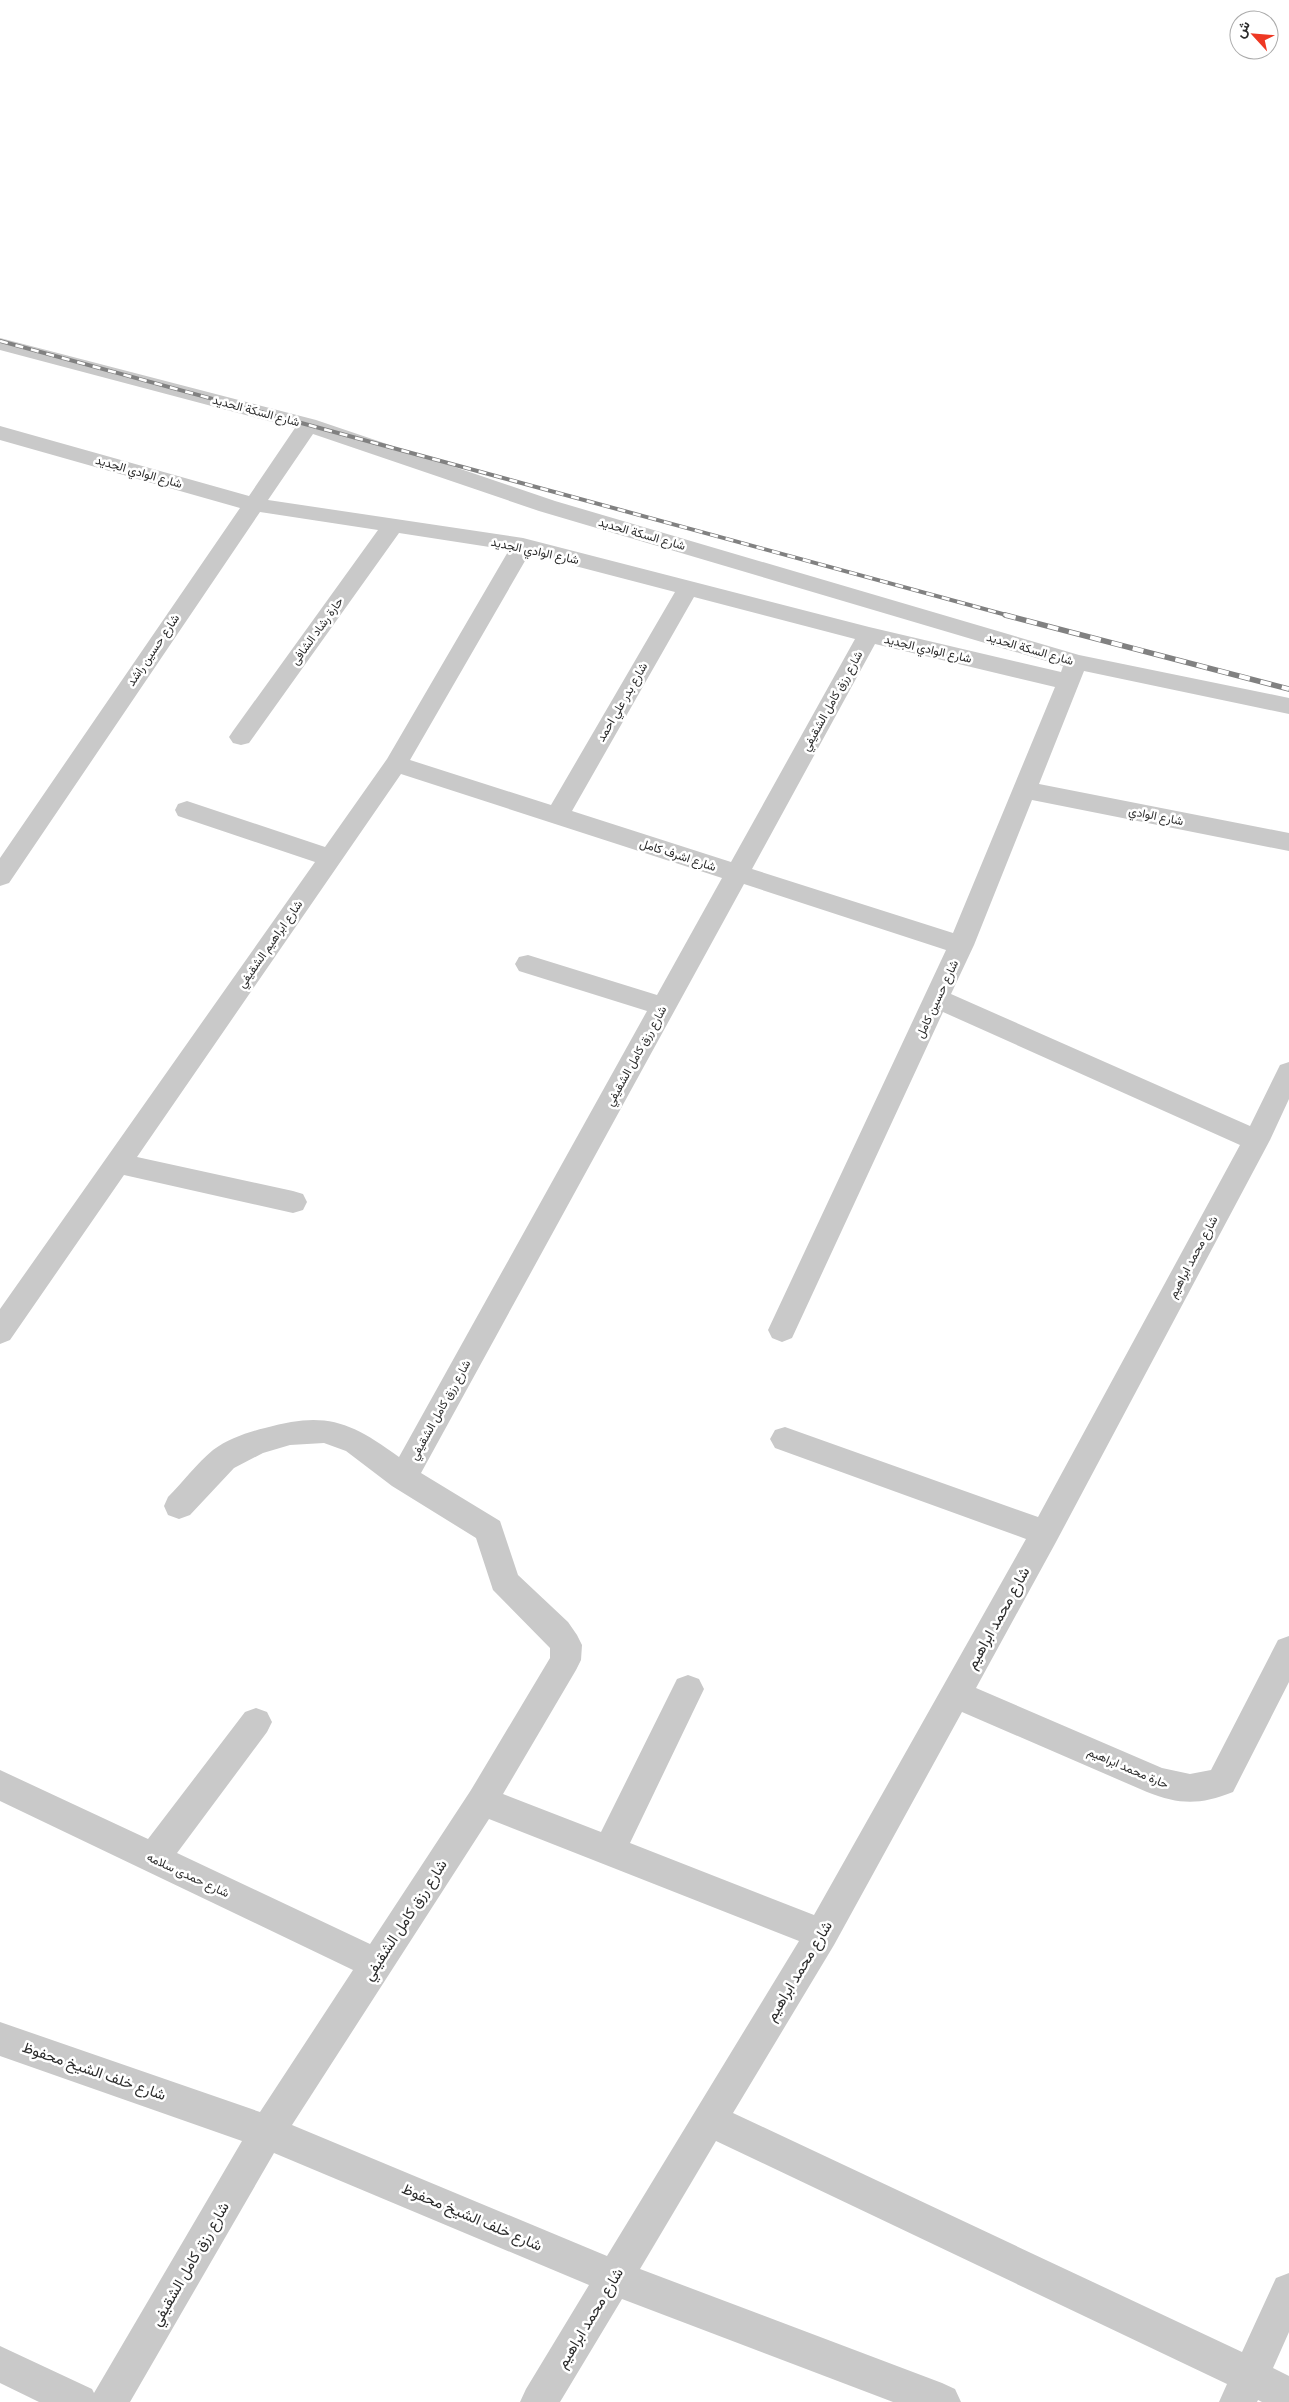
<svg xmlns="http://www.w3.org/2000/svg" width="1289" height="2402" font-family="Roboto,Vazirmatn,sans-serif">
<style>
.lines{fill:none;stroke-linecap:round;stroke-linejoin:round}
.street{fill:#c9c9c9;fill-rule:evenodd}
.rail-far1-casing{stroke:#818181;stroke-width:4}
.rail-casing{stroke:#818181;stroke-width:5.5}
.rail-far1{stroke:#fff;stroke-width:2.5;stroke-dasharray:8;stroke-linecap:butt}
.rail{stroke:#fff;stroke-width:4;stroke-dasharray:11;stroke-linecap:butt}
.labels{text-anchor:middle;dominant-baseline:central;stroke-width:5;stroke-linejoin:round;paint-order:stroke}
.street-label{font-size:12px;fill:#2c2c2c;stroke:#fff}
.near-street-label{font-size:15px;fill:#2c2c2c;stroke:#fff}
</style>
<rect width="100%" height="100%" fill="#fff"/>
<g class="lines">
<path class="street" d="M 0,338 L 316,420 L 555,501 L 1079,655 L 1289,698 L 1289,714 L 1084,671 L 1039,784 L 1289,833 L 1289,851 L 1032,800 L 974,945 L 951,994 L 1250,1126 L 1280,1065 L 1289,1062 L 1289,1099 L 1270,1140 L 1056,1542 L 976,1688 L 1162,1768 L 1190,1774 L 1211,1770 L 1278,1640 L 1289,1636 L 1289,1682 L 1233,1792 C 1200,1805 1180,1805 1147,1792 L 962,1712 L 834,1945 L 733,2113 L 1242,2352 L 1276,2278 L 1289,2273 L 1289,2332 L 1273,2368 L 1289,2376 L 1289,2402 L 1262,2402 L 1258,2400 L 1257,2402 L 1219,2402 L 1227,2384 L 716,2141 L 640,2269 L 942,2383 L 955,2389 L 961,2402 L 893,2402 L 622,2299 L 560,2402 L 520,2402 L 526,2389 L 589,2285 L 274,2153 L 130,2402 L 39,2402 L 0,2383 L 0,2346 L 92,2389 L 94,2393 L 242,2141 L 0,2056 L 0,2022 L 260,2112 L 353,1970 L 0,1801 L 0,1770 L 148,1839 L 245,1712 L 256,1708 L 267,1712 L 272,1722 L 267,1732 L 177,1853 L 370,1944 L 471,1790 L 550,1658 L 550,1648 L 493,1590 L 476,1538 L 392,1486 L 346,1451 L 324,1443 L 290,1445 L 263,1453 L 234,1468 L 190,1515 L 179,1519 L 168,1515 L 164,1506 L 168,1497 C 183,1482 197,1463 213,1450 C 228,1439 248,1432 265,1428 C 325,1411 350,1421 399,1457 L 647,1011 L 519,971 L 515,964 L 519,957 L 528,955 L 657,995 L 722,878 L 401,774 L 137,1157 L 293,1191 L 303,1194 L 307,1202 L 303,1210 L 293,1213 L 124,1175 L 10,1340 L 0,1344 L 0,1309 L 315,862 L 178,816 L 175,810 L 178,804 L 187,801 L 325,847 L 387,759 L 509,550 L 399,533 L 249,743 L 241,745 L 233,743 L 229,737 L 233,731 L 378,530 L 260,512 L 9,883 L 0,886 L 0,858 L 240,508 L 0,440 L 0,426 L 249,496 L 295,428 L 0,350 ZM 313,434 L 539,511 L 1063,666 L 1061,672 L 869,627 L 523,538 L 268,500 ZM 529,554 L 675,592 L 551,805 L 410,760 ZM 694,597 L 855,639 L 731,862 L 572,811 ZM 875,644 L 1055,687 L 953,933 L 752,869 ZM 744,884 L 946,950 L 768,1330 L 772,1338 L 782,1342 L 792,1338 L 943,1012 L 1240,1145 L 1038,1517 L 785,1427 L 775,1430 L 770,1439 L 775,1448 L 1026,1539 L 814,1915 L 630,1843 L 704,1689 L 699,1679 L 688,1675 L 677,1679 L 601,1832 L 503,1794 L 576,1670 L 581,1660 L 582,1645 L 577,1635 L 568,1622 L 518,1575 L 500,1521 L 421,1473 ZM 489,1819 L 799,1941 L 607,2256 L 292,2125 Z"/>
<g class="rail-far1-casing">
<path id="rail-far1" d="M 0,341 L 1010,616"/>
</g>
<g class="rail-casing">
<path id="rail" d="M 1005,615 L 1289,689"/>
</g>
<use href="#rail-far1" class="rail-far1"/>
<use href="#rail" class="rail"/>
</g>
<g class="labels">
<g class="street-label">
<text transform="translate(256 411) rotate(15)">شارع السكة الحديد</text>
<text transform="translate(139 472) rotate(16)">شارع الوادي الجديد</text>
<text transform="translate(642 534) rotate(16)">شارع السكة الحديد</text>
<text transform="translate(535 551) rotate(12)">شارع الوادي الجديد</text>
<text transform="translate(317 631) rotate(-54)">حارة رشاد الشافى</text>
<text transform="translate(928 649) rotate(13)">شارع الوادي الجديد</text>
<text transform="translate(1030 649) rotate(16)">شارع السكة الحديد</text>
<text transform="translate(153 650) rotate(-56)">شارع حسين راشد</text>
<text transform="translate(832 701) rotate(-61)">شارع رزق كامل الشقيفي</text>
<text transform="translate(622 702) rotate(-60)">شارع بدر علي احمد</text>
<text transform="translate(1156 816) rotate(11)">شارع الوادي</text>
<text transform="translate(678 855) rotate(18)">شارع اشرف كامل</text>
<text transform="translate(270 944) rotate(-55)">شارع ابراهيم الشقيفي</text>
<text transform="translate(937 999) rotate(-65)">شارع حسين كامل</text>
<text transform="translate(636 1056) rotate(-61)">شارع رزق كامل الشقيفي</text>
<text transform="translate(1193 1257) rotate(-62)">شارع محمد ابراهيم</text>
<text transform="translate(440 1410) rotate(-61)">شارع رزق كامل الشقيفي</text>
<text transform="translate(1128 1768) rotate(23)">حارة محمد ابراهيم</text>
<text transform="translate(188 1875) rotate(25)">شارع حمدى سلامه</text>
</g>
<g class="near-street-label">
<text transform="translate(998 1618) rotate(-61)">شارع محمد ابراهيم</text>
<text transform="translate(405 1920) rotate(-57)">شارع رزق كامل الشقيفي</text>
<text transform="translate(799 1971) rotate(-59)">شارع محمد ابراهيم</text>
<text transform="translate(94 2071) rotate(19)">شارع خلف الشيخ محفوظ</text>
<text transform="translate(472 2217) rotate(23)">شارع خلف الشيخ محفوظ</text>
<text transform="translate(190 2264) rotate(-60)">شارع رزق كامل الشقيفي</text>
<text transform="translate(590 2318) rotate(-59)">شارع محمد ابراهيم</text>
</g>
</g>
<g transform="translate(1254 35) rotate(296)"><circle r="24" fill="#ffffff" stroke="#ababab"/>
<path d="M0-4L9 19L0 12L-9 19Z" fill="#ee3823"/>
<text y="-8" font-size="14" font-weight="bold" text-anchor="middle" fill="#2c2c2c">ش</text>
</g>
</svg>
